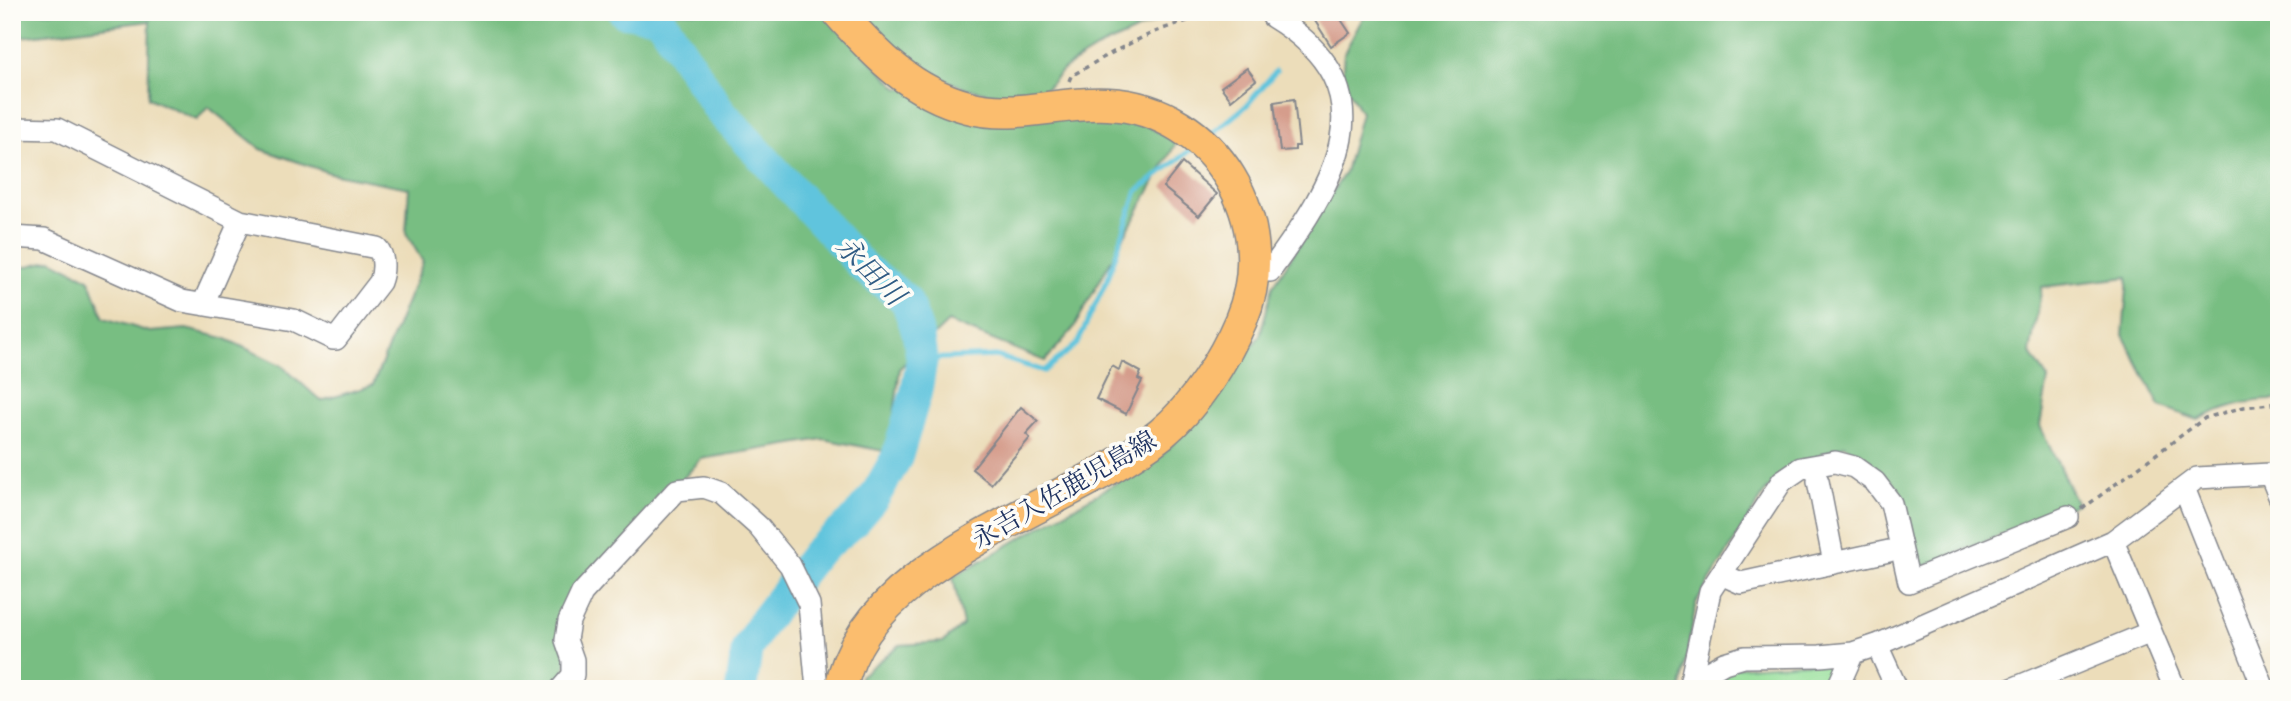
<svg xmlns="http://www.w3.org/2000/svg" width="2291" height="701" font-family="Cardo,'Noto Serif JP',serif">
<style>
.green{fill:#96df9a;stroke:#58877c;stroke-width:2}
.forest{fill:#78be82;stroke:#4a7670;stroke-width:2}
.lines{fill:none;stroke-linecap:round;stroke-linejoin:round}
.stream{stroke:#60c4dd;stroke-width:5}
.river{stroke:#60c4dd;stroke-width:32}
.building{fill:#d59d8c}
.minor-casing{stroke:#84868c;stroke-width:24}
.primary-casing{stroke:#84868c;stroke-width:35}
.path{stroke:#84868c;stroke-width:3.5;stroke-dasharray:5 5;stroke-linecap:butt}
.minor{stroke:#fff;stroke-width:21}
.primary{stroke:#fbbd6e;stroke-width:32}
.labels{text-anchor:middle;dominant-baseline:central;stroke-width:7;stroke-linejoin:round;paint-order:stroke}
.street-label{font-size:26px;fill:#1b2f5e;stroke:#fdfcf7}
.water-label{font-size:28px;font-style:italic;fill:#305c84;stroke:#fdfcf7}
</style>
<rect width="100%" height="100%" fill="#fdfcf7"/>
<filter id="ink" filterUnits="userSpaceOnUse"><feTurbulence type="fractalNoise" baseFrequency=".0143" numOctaves="2"/><feDisplacementMap in="SourceGraphic" scale="14" xChannelSelector="R" yChannelSelector="G"/><feConvolveMatrix kernelMatrix="1 2 1 2 8 2 1 2 1" color-interpolation-filters="sRGB"/></filter>
<filter id="wash" filterUnits="userSpaceOnUse"><feTurbulence type="fractalNoise" baseFrequency=".00686" numOctaves="4" result="noise"/><feDisplacementMap in="SourceGraphic" scale="28" xChannelSelector="R" yChannelSelector="G"/><feGaussianBlur stdDeviation="1.57" result="paint"/><feColorMatrix in="noise" values="0 0 0 0 0 0 0 0 0 0 0 0 0 0 0 0 0 1.4 0 .05"/><feComposite in="paint" operator="in"/></filter>
<g filter="url(#wash)">
<rect width="100%" height="100%" fill="#ecddba"/>
<path class="green" d="M 1834,661 L 1838,666 L 1828,689 L 1697,689 L 1729,668 Z"/>
<path class="forest" d="M 12,12 L 823,12 L 898,88 L 1148,126 L 1176,143 L 1073,329 L 1045,361 L 948,322 L 900,368 L 889,452 L 823,439 L 701,459 L 567,605 L 566,664 L 562,679 L 538,689 L 12,689 L 12,270 L 52,260 L 89,279 L 104,318 L 150,332 L 186,329 L 224,338 L 281,365 L 321,401 L 373,385 L 423,262 L 406,233 L 409,188 L 330,173 L 261,149 L 208,107 L 197,120 L 148,98 L 150,21 L 12,38 Z
M 862,12 L 1177,12 L 1096,49 L 1065,68 L 1042,93 C 960,104 916,68 862,12 Z
M 1366,12 L 2279,12 L 2279,400 C 2249,399 2224,406 2198,420 L 2160,406 L 2123,335 L 2128,277 L 2042,287 L 2030,352 L 2048,379 L 2040,426 L 2077,504 L 1920,568 L 1911,561 L 1892,495 L 1872,463 L 1844,445 L 1803,462 L 1767,489 L 1696,603 L 1681,689 L 859,689 L 860,676 L 900,645 L 943,642 L 963,625 L 953,577 L 1156,460 L 1204,413 L 1260,335 L 1273,286 L 1345,172 L 1361,113 L 1342,79 L 1344,53 Z"/>
<g class="lines">
<path class="stream" d="M 1208,137 L 1246,106 L 1276,71
M 922,359 L 996,356 L 1044,371 L 1077,344 L 1108,278 L 1137,191 L 1192,149"/>
<path class="river" d="M 624,12 L 659,17 L 720,111 L 864,268 L 906,300 L 917,330 L 922,359 L 916,393 L 897,457 L 875,496 L 852,523 L 817,552 L 762,623 L 747,649 L 741,689"/>
</g>
<g id="blocks">
<path class="building" d="M 1327,12 L 1336,12 L 1350,33 L 1331,46 L 1315,21 Z
M 1247,68 L 1256,80 L 1231,100 L 1221,87 Z
M 1294,99 L 1299,146 L 1295,146 L 1295,150 L 1280,151 L 1274,102 Z
M 1182,163 L 1217,194 L 1199,216 L 1163,187 Z
M 1122,362 L 1141,372 L 1138,379 L 1142,381 L 1126,414 L 1096,399 L 1112,366 L 1119,370 Z
M 1021,407 L 1038,421 L 1026,434 L 1030,438 L 991,484 L 972,469 Z"/>
</g>
</g>
<g filter="url(#ink)">
<use href="#blocks" fill-opacity="0" stroke="#84868c" stroke-width="2"/>
<g class="lines">
<g class="minor-casing">
<path id="minor" d="M 12,128 L 57,129 L 240,221 L 377,248 C 385,256 384,272 380,282 L 336,339 L 333,339 L 294,320 L 182,301 L 44,239 L 12,237
M 1254,269 L 1270,271 C 1334,184 1394,90 1273,17
M 203,304 L 240,221
M 1818,481 L 1834,563
M 2184,488 L 2264,689
M 2113,541 L 2175,689
M 1721,574 L 1741,583 L 1889,551
M 1877,645 L 1897,689
M 1691,682 L 1724,663 L 1744,657 L 1820,656 L 1853,653 L 1877,645 L 2113,541 L 2197,478 L 2270,474 L 2279,496
M 561,689 L 573,675 L 573,660 L 566,640 L 569,621 L 582,593 L 677,490 L 704,487 L 721,493 L 758,526 L 790,565 L 809,604 L 817,689
M 1689,689 L 1710,591 L 1782,481 L 1801,468 L 1835,462 L 1854,467 L 1875,482 L 1891,503 L 1909,582 L 2068,517
M 1837,689 L 1853,653
M 2012,689 L 2151,632"/>
</g>
<g class="primary-casing">
<path id="primary" d="M 838,12 C 876,55 911,92 968,107 C 1016,120 1060,101 1108,104 C 1215,109 1282,223 1241,320 C 1224,360 1195,406 1161,434 C 1068,509 864,558 841,689"/>
</g>
<path class="path" d="M 1069,81 L 1071,76 C 1130,42 1187,8 1257,15
M 2082,509 L 2205,418 L 2244,407 L 2279,403"/>
<use href="#minor" class="minor"/>
<use href="#primary" class="primary"/>
</g>
</g>
<g class="labels">
<g class="street-label">
<text transform="translate(1064 490) rotate(-30)">永吉入佐鹿児島線</text>
</g>
<g class="water-label">
<text transform="translate(870 271) rotate(45)">永田川</text>
</g>
</g>
<rect width="2291" height="701" fill="none" stroke="#fdfcf7" stroke-width="42"/>
</svg>
